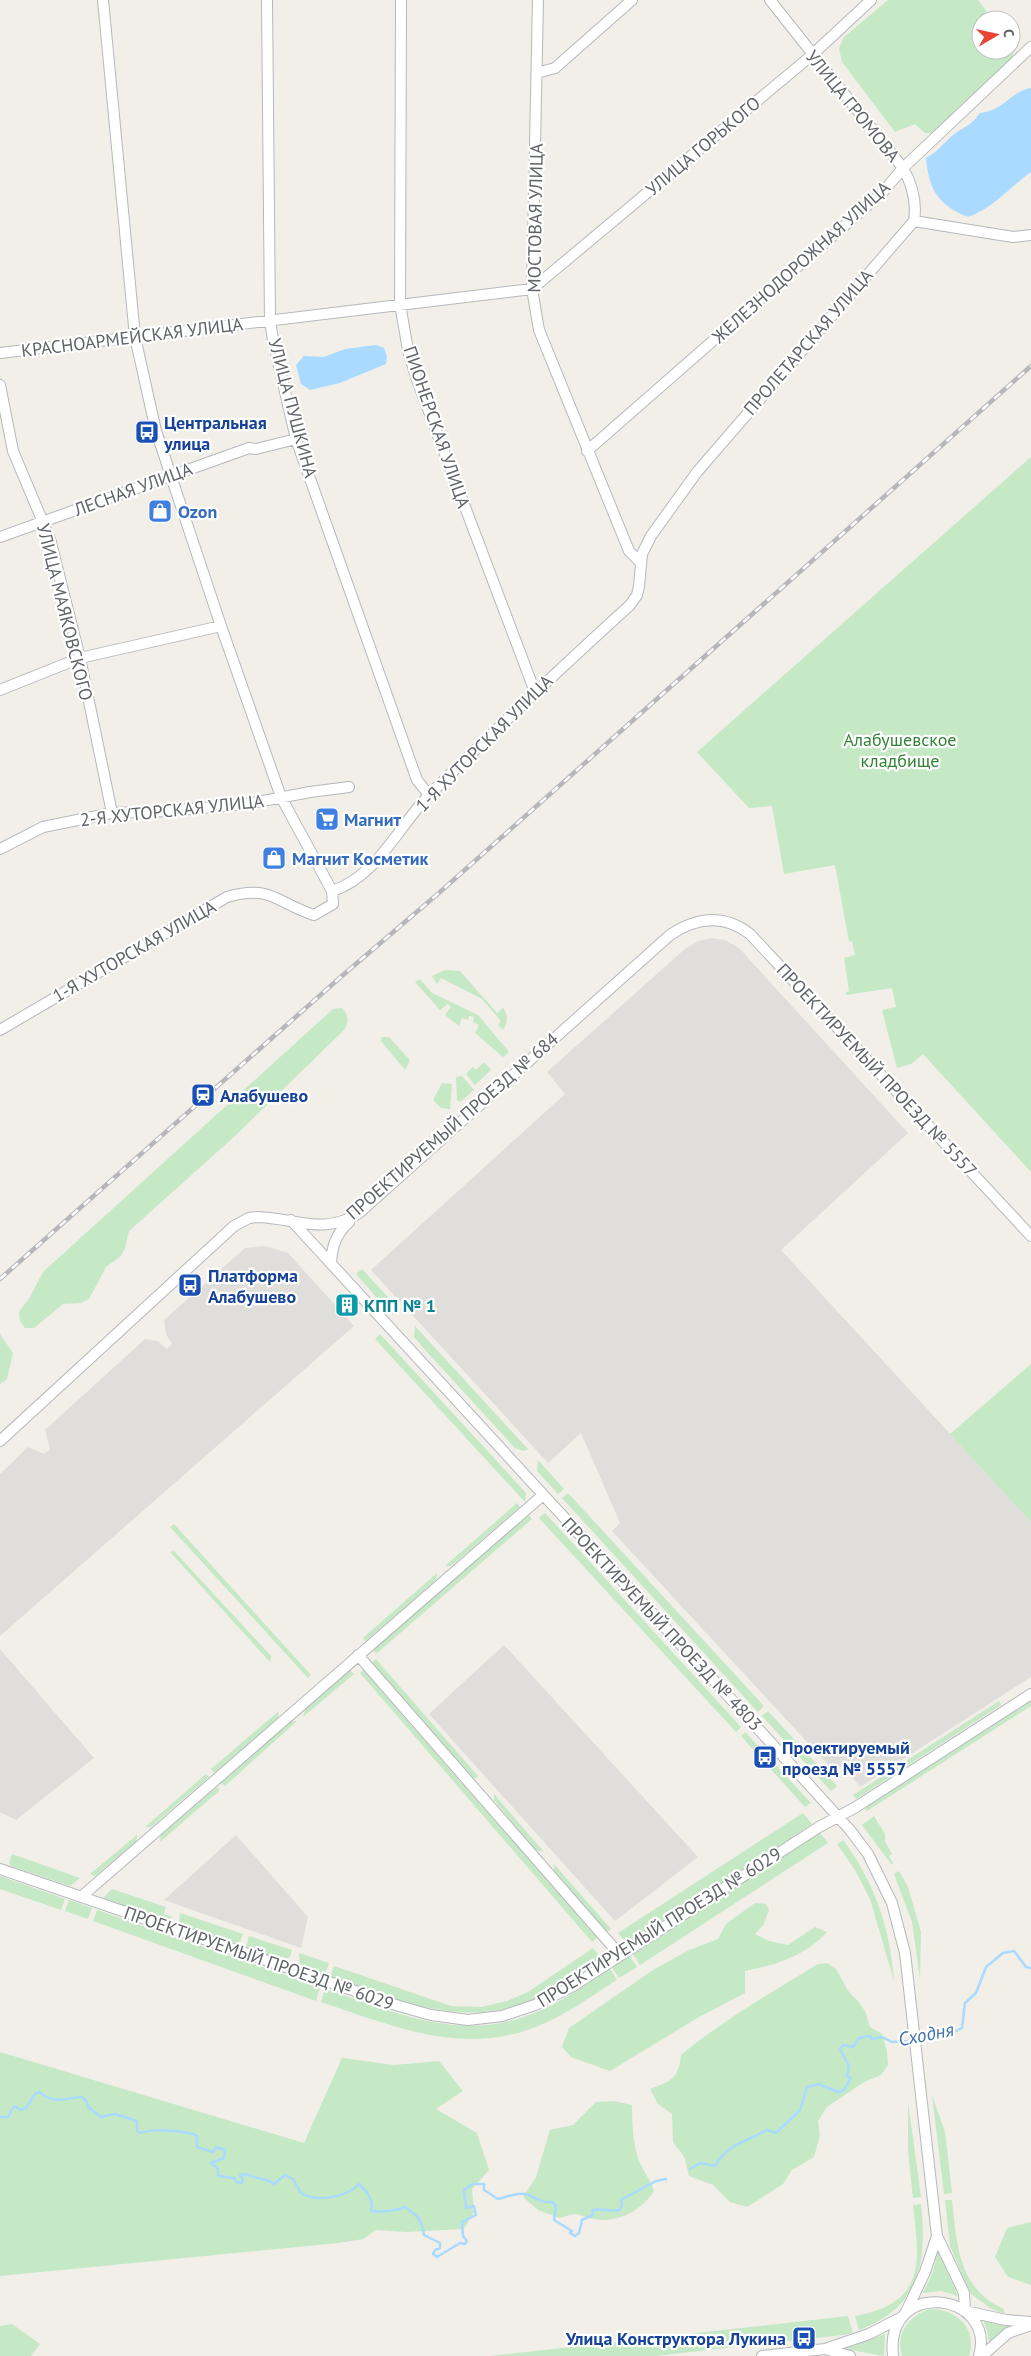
<svg xmlns="http://www.w3.org/2000/svg" width="1031" height="2356" font-family="'PT Sans',sans-serif">
<style>
.industrial{fill:#e0deda}
.green{fill:#c5e8c5}
.water{fill:#aadaff}
.lines{fill:none;stroke-linecap:round;stroke-linejoin:round}
.stream{stroke:#aadaff;stroke-width:2.5}
.minor-casing{stroke:#b5b8bc;stroke-width:12}
.minor{stroke:#fff;stroke-width:10}
.rail-casing{stroke:#b6b7b8;stroke-width:4.5}
.rail{stroke:#fff;stroke-width:2.5;stroke-dasharray:8;stroke-linecap:butt}
.labels{text-anchor:middle;dominant-baseline:central;stroke-width:4.5;stroke-linejoin:round;paint-order:stroke}
.street-label{font-size:18px;fill:#5f6368;stroke:#fff}
.transit-label{font-size:18px;font-weight:bold;fill:#164399;stroke:#fff;text-anchor:start}
.shop-label{font-size:18px;font-weight:bold;fill:#366cbe;stroke:#fff;text-anchor:start}
.park-label{font-size:18px;fill:#348238;stroke:#fff}
.culture-label{font-size:18px;font-weight:bold;fill:#0d838f;stroke:#fff;text-anchor:start}
.water-label{font-size:19px;font-style:italic;fill:#4174aa;stroke:#fff}
</style>
<rect width="100%" height="100%" fill="#f1efe8"/>
<path class="industrial" d="M 711,938 L 725,940 L 739,948 L 908,1133 L 781,1250 L 1031,1522 L 1031,1677 L 860,1787 L 844,1767 L 831,1768 L 612,1531 L 620,1523 L 581,1433 L 548,1463 L 371,1270 L 565,1094 L 547,1072 L 686,948 L 699,941 Z
M 265,1246 L 288,1253 L 354,1326 L 0,1636 L 0,1474 L 28,1447 L 44,1454 L 50,1449 L 45,1430 L 145,1339 L 157,1341 L 167,1349 L 172,1344 L 166,1334 L 164,1320 L 245,1248 Z
M 504,1645 L 698,1857 L 615,1921 L 429,1714 Z
M 0,1649 L 94,1758 L 16,1820 L 0,1812 Z
M 236,1835 L 308,1917 L 301,1948 L 164,1900 Z"/>
<path class="green" d="M 888,0 L 978,0 L 993,20 L 981,20 L 981,50 L 1011,50 L 1012,46 L 1013,64 L 933,133 L 925,133 L 915,124 L 895,132 L 842,62 L 839,48 L 844,37 Z
M 1031,457 L 1031,1172 L 923,1054 L 911,1064 L 897,1068 L 882,1010 L 896,1007 L 892,988 L 846,995 L 846,992 L 849,991 L 844,958 L 855,955 L 852,941 L 849,942 L 835,865 L 784,874 L 772,806 L 749,808 L 697,752 Z
M 445,970 L 460,971 L 497,1013 L 503,1008 C 508,1015 508,1022 503,1030 L 498,1025 L 501,1021 L 482,999 L 441,978 L 437,984 L 432,976 Z
M 420,979 L 432,993 L 478,1015 L 509,1052 L 503,1057 L 475,1033 L 479,1025 L 473,1022 L 474,1017 L 469,1016 L 468,1020 L 462,1018 L 459,1026 L 445,1015 L 451,1007 L 448,1004 L 440,1010 L 415,982 Z
M 342,1008 C 349,1016 349,1021 344,1030 L 235,1136 L 129,1231 L 125,1248 L 121,1256 L 106,1267 L 89,1299 L 81,1303 L 63,1304 L 34,1328 L 25,1328 L 20,1321 L 19,1312 L 30,1297 L 43,1272 L 333,1009 Z
M 382,1037 L 389,1037 L 410,1060 L 405,1070 L 381,1041 Z
M 484,1062 L 491,1070 L 475,1085 L 466,1074 L 473,1067 L 476,1070 Z
M 462,1076 L 474,1090 L 460,1102 L 457,1100 L 456,1077 Z
M 442,1083 L 452,1084 L 450,1109 L 441,1108 L 433,1100 Z
M 362,1269 L 399,1309 L 392,1315 L 356,1274 Z
M 415,1326 L 528,1449 L 524,1451 L 515,1448 L 427,1352 L 414,1337 Z
M 0,1334 L 13,1353 L 7,1379 L 0,1384 Z
M 380,1334 L 526,1493 L 525,1502 L 375,1339 Z
M 1031,1364 L 1031,1522 L 950,1434 Z
M 538,1460 L 564,1489 L 558,1494 L 537,1471 Z
M 568,1493 L 764,1706 L 758,1712 L 562,1498 Z
M 517,1503 L 520,1507 L 451,1566 L 445,1566 Z
M 545,1513 L 741,1727 L 736,1732 L 539,1518 Z
M 529,1515 L 532,1519 L 376,1654 L 373,1650 Z
M 174,1524 L 311,1675 L 308,1678 L 170,1527 Z
M 174,1551 L 271,1656 L 270,1662 L 170,1552 Z
M 437,1573 L 436,1580 L 366,1641 L 363,1638 Z
M 376,1659 L 478,1776 L 474,1779 L 372,1663 Z
M 350,1670 L 354,1674 L 303,1717 L 305,1710 Z
M 363,1670 L 597,1938 L 592,1942 L 360,1673 Z
M 999,1701 L 1001,1705 L 856,1799 L 853,1795 Z
M 1031,1701 L 1031,1706 L 867,1811 L 865,1808 Z
M 279,1711 L 278,1718 L 214,1773 L 211,1769 Z
M 768,1711 L 837,1786 L 831,1791 L 762,1716 Z
M 297,1721 L 225,1786 L 221,1783 L 291,1722 Z
M 745,1732 L 811,1803 L 805,1807 L 741,1736 Z
M 206,1774 L 209,1777 L 151,1827 L 145,1827 Z
M 217,1787 L 220,1790 L 160,1842 L 161,1835 Z
M 494,1794 L 544,1852 L 535,1850 L 494,1800 Z
M 803,1813 L 812,1824 L 627,1944 L 618,1933 Z
M 874,1816 L 885,1834 L 885,1841 L 892,1854 L 889,1856 L 893,1863 L 891,1864 L 862,1825 Z
M 820,1833 L 828,1843 L 640,1965 L 633,1954 Z
M 137,1835 L 136,1842 L 95,1876 L 90,1874 Z
M 843,1840 C 875,1883 890,1928 894,1981 L 870,1899 L 855,1870 L 837,1844 Z
M 12,1854 L 80,1878 L 70,1886 L 11,1866 L 9,1863 Z
M 554,1864 L 611,1929 L 607,1932 L 554,1870 Z
M 899,1871 L 908,1887 L 921,1932 L 920,1979 L 912,1922 L 894,1874 Z
M 0,1876 L 65,1899 L 61,1910 L 0,1889 Z
M 112,1889 L 166,1907 L 164,1914 L 172,1917 L 169,1921 L 103,1898 Z
M 69,1900 L 92,1908 L 88,1919 L 65,1911 Z
M 755,1903 L 766,1904 L 769,1910 L 764,1924 L 755,1934 L 769,1941 L 788,1945 L 815,1927 L 827,1932 C 805,1956 776,1965 745,1971 L 745,1993 L 699,2017 L 610,2071 L 571,2057 L 562,2047 L 569,2028 L 653,1970 L 689,1950 L 718,1939 L 726,1924 Z
M 97,1910 L 320,1987 L 316,2001 L 93,1921 Z
M 180,1913 L 243,1934 L 239,1944 L 179,1925 Z
M 249,1936 L 292,1950 L 290,1957 L 284,1961 L 246,1947 Z
M 593,1948 L 601,1959 C 584,1970 567,1982 550,1992 C 472,2034 406,2002 330,1977 L 334,1966 L 451,2006 L 481,2007 L 507,2001 L 528,1992 Z
M 299,1953 L 329,1963 L 325,1975 L 300,1965 Z
M 630,1956 L 637,1967 L 619,1978 L 612,1967 Z
M 827,1963 L 836,1969 L 849,1992 L 857,2000 L 865,2011 L 870,2027 L 882,2034 L 887,2051 L 888,2065 L 881,2075 L 864,2082 L 827,2107 L 818,2121 L 820,2135 L 814,2157 L 792,2170 L 783,2184 L 747,2207 L 730,2202 L 713,2185 L 689,2176 L 685,2158 L 673,2142 L 672,2114 L 658,2104 L 650,2089 C 672,2080 678,2080 681,2055 C 723,2020 771,1993 818,1964 Z
M 610,1969 L 617,1980 C 591,1996 566,2015 538,2026 C 462,2057 394,2026 321,2002 L 325,1989 C 407,2016 470,2048 554,2004 C 573,1994 591,1981 610,1969 Z
M 0,2052 L 304,2143 L 342,2058 L 394,2065 L 439,2061 L 463,2091 L 436,2109 L 477,2133 L 489,2170 L 472,2189 L 474,2212 L 464,2229 L 407,2232 L 376,2230 L 363,2239 L 338,2243 L 0,2276 Z
M 932,2095 L 945,2132 L 952,2193 L 944,2194 Z
M 614,2101 L 632,2105 C 632,2122 633,2148 640,2163 C 645,2174 650,2179 654,2191 C 642,2210 617,2224 594,2219 C 576,2215 579,2211 560,2218 L 538,2210 L 523,2197 L 536,2177 L 550,2130 L 573,2125 L 596,2102 Z
M 908,2102 L 921,2197 L 913,2198 L 908,2151 Z
M 945,2200 L 952,2200 C 957,2244 958,2289 1004,2309 L 1004,2314 L 990,2308 L 970,2293 L 950,2246 Z
M 921,2204 C 927,2262 921,2307 859,2330 L 855,2316 C 926,2303 920,2263 913,2205 Z
M 1031,2222 L 1031,2285 L 1008,2277 L 995,2257 L 1007,2228 Z
M 938,2251 L 958,2296 L 941,2291 L 923,2293 L 933,2272 Z
M 930,2309 C 956,2309 978,2328 969,2356 L 902,2356 C 895,2333 909,2316 930,2309 Z
M 848,2316 L 853,2333 L 843,2335 L 655,2356 L 491,2356 Z
M 982,2318 L 998,2324 L 1016,2326 L 1004,2331 L 989,2343 L 987,2330 Z
M 12,2324 L 40,2344 L 31,2356 L 0,2356 L 0,2326 Z
M 885,2334 L 884,2356 L 845,2349 Z"/>
<path class="water" d="M 1031,88 L 1031,172 C 1010,187 992,209 968,217 C 938,205 929,190 926,158 C 938,152 943,143 953,135 C 965,126 971,126 980,113 C 1006,110 1009,92 1031,88 Z
M 376,345 L 384,348 L 387,357 L 386,364 L 340,383 L 310,390 L 301,384 L 296,365 L 304,356 L 324,357 L 345,349 Z"/>
<g class="lines">
<path class="stream" d="M 916,2040 L 946,2036 L 962,2028 L 965,2003 L 976,1993 L 986,1967 L 1003,1953 L 1014,1951 L 1026,1967 L 1031,1968
M 0,2117 L 8,2117 L 14,2106 L 21,2110 L 26,2108 L 35,2094 L 40,2092 C 52,2105 67,2098 82,2097 L 87,2102 L 88,2107 L 101,2117 L 115,2114 L 137,2121 L 137,2131 L 141,2133 C 151,2128 189,2131 197,2136 L 197,2147 L 213,2152 L 216,2147 L 225,2150 L 224,2158 L 211,2163 L 218,2169 L 218,2176 L 235,2178 L 236,2182 L 242,2183 L 243,2180 L 240,2175 L 246,2174 C 255,2179 267,2178 274,2184 L 285,2175 L 293,2179 L 301,2193 C 316,2203 348,2197 359,2184 C 367,2191 374,2200 371,2211 C 381,2212 396,2211 405,2207 C 418,2216 422,2220 424,2235 L 440,2243 L 440,2248 L 435,2250 L 433,2254 L 437,2257 L 460,2243 L 465,2244 L 467,2241 L 463,2236 L 462,2222 L 476,2215 L 474,2206 L 466,2208 L 464,2190 L 473,2184 L 484,2184 L 484,2190 L 498,2199 C 507,2197 517,2192 525,2194 C 536,2196 538,2203 552,2202 L 556,2206 L 554,2220 L 572,2231 L 570,2233 L 575,2236 L 579,2233 L 582,2220 L 593,2215 L 592,2210 C 602,2208 610,2212 619,2210 L 622,2206 L 621,2200 L 656,2181 L 666,2179
M 690,2169 L 701,2163 L 715,2166 C 726,2145 747,2141 767,2130 L 776,2133 L 800,2110 L 807,2087 L 819,2084 L 838,2092 L 844,2090 L 851,2078 L 847,2076 L 849,2066 L 840,2049 L 843,2045 L 853,2047 L 859,2038 L 870,2036 L 872,2039 L 882,2037 L 892,2042 L 911,2041"/>
<g class="minor-casing">
<path id="minor" d="M 267,0 L 270,321 L 273,340 L 296,439 L 417,780 L 429,795
M 401,0 L 400,304 L 408,350 L 417,380 L 535,692
M 538,0 L 532,289 L 539,330 L 629,551 L 641,563
M 770,0 L 903,168 C 912,184 917,202 914,221
M 537,73 L 555,68 L 632,0
M 0,353 L 532,289 L 812,55 L 871,0
M 0,385 L 13,451 L 50,539 L 80,658 L 112,813
M 587,451 L 883,192 L 903,168 L 1031,47
M 0,537 L 249,448 L 256,449 L 296,439
M 0,690 L 80,658 L 221,626
M 0,849 L 43,827 L 112,813 L 168,811 L 247,804 L 310,792 L 349,787
M 332,891 C 377,877 399,825 431,793 C 496,729 562,667 630,605 L 637,595 L 639,586 L 642,554 L 651,536 L 697,472 L 914,221 L 1013,237 L 1031,235
M 0,1030 L 227,897 C 270,884 277,903 314,915 L 333,904 L 332,891 L 281,797 L 221,626 L 156,431 L 135,337 L 103,0
M 291,1220 L 752,1722 L 850,1830 L 868,1854 L 892,1903 L 905,1953 L 937,2236 L 964,2293 L 965,2311
M 331,1263 C 332,1246 336,1234 349,1222
M 0,1441 L 234,1226 L 249,1218 L 257,1217 C 296,1218 324,1236 359,1213 L 670,935 C 697,917 724,914 750,934 L 1031,1236
M 358,1655 L 620,1955
M 0,1869 L 399,2006 L 431,2015 L 468,2020 L 502,2016 L 535,2005 L 573,1986 L 819,1827 L 856,1807 L 1031,1694
M 81,1897 L 543,1495
M 965,2311 L 1006,2320 L 1031,2322
M 906,2312 L 925,2272 L 937,2236
M 825,2349 L 850,2356
M 762,2356 L 825,2349 L 869,2334 L 902,2317
M 893,2356 C 884,2277 997,2292 979,2356
M 982,2356 L 1008,2333 L 1031,2325"/>
</g>
<use href="#minor" class="minor"/>
<g class="rail-casing">
<path id="rail" d="M 0,1279 L 343,975 L 440,892 L 1031,366"/>
</g>
<use href="#rail" class="rail"/>
</g>
<defs>
<g id="bus-square" transform="scale(1.25)"><rect x="-9" y="-9" width="18" height="18" rx="4" fill="#1a4fb4" stroke="#fff"/><path d="M-5-6H5V4H4V6H2V4H-2V6H-4V4H-5ZM-3.5-4V0h7V-4ZM-3.5 1.2v1.5H-2V1.2ZM2 1.2v1.5H3.5V1.2Z" fill="#fff"/></g>
<g id="shop-square" transform="scale(1.25)"><rect x="-9" y="-9" width="18" height="18" rx="4" fill="#3f7fe0" stroke="#fff"/><path d="M-5-2.5h2.3a2.7 3.5 0 0 1 5.4 0H5L5.5 6h-11ZM-1.5-2.5h3a1.5 2.3 0 0 0-3 0Z" fill="#fff"/></g>
<g id="supermarket-square" transform="scale(1.25)"><rect x="-9" y="-9" width="18" height="18" rx="4" fill="#3f7fe0" stroke="#fff"/><path d="M-6-5.5h2.5l.6 2H6L4.5 2H-2.5L-4.4-4H-6ZM-1.5 3.2a1.3 1.3 0 1 0 .1 0ZM3 3.2a1.3 1.3 0 1 0 .1 0Z" fill="#fff"/></g>
<g id="station-square" transform="scale(1.25)"><rect x="-9" y="-9" width="18" height="18" rx="4" fill="#1a4fb4" stroke="#fff"/><path d="M-3-6H3Q5-6 5-4V2Q5 4 3 4L4.5 6H3L1.5 4h-3L-3 6H-4.5L-3 4Q-5 4-5 2V-4Q-5-6-3-6ZM-3.5-4v3h7v-3ZM-3.5 1v1.5H-2V1ZM2 1v1.5H3.5V1Z" fill="#fff"/></g>
<g id="building-square" transform="scale(1.25)"><rect x="-9" y="-9" width="18" height="18" rx="4" fill="#0f9aa8" stroke="#fff"/><path d="M-4-6H4V6H1V3H-1V6H-4ZM-2.5-4.3h1.7v1.8h-1.7ZM.8-4.3h1.7v1.8H.8ZM-2.5-1h1.7V.8h-1.7ZM.8-1h1.7V.8H.8Z" fill="#fff"/></g>
</defs>
<g fill-rule="evenodd">
<use href="#bus-square" x="147" y="432"/>
<use href="#shop-square" x="160" y="511"/>
<use href="#supermarket-square" x="327" y="819"/>
<use href="#shop-square" x="274" y="858"/>
<use href="#station-square" x="203" y="1095"/>
<use href="#bus-square" x="190" y="1285"/>
<use href="#building-square" x="347" y="1305"/>
<use href="#bus-square" x="765" y="1757"/>
<use href="#bus-square" x="804" y="2338"/>
</g>
<g class="labels">
<g class="street-label">
<text transform="translate(853 106) rotate(51)">УЛИЦА ГРОМОВА</text>
<text transform="translate(703 146) rotate(-40)">УЛИЦА ГОРЬКОГО</text>
<text transform="translate(535 218) rotate(-89)">МОСТОВАЯ УЛИЦА</text>
<text transform="translate(801 262) rotate(-42)">ЖЕЛЕЗНОДОРОЖНАЯ УЛИЦА</text>
<text transform="translate(132 337) rotate(-7)">КРАСНОАРМЕЙСКАЯ УЛИЦА</text>
<text transform="translate(808 342) rotate(-49)">ПРОЛЕТАРСКАЯ УЛИЦА</text>
<text transform="translate(293 408) rotate(75)">УЛИЦА ПУШКИНА</text>
<text transform="translate(437 427) rotate(71)">ПИОНЕРСКАЯ УЛИЦА</text>
<text transform="translate(133 489) rotate(-20)">ЛЕСНАЯ УЛИЦА</text>
<text transform="translate(65 612) rotate(76)">УЛИЦА МАЯКОВСКОГО</text>
<text transform="translate(484 743) rotate(-45)">1-Я ХУТОРСКАЯ УЛИЦА</text>
<text transform="translate(172 810) rotate(-6)">2-Я ХУТОРСКАЯ УЛИЦА</text>
<text transform="translate(134 951) rotate(-30)">1-Я ХУТОРСКАЯ УЛИЦА</text>
<text transform="translate(877 1070) rotate(47)">ПРОЕКТИРУЕМЫЙ ПРОЕЗД № 5557</text>
<text transform="translate(452 1126) rotate(-41)">ПРОЕКТИРУЕМЫЙ ПРОЕЗД № 684</text>
<text transform="translate(662 1624) rotate(47)">ПРОЕКТИРУЕМЫЙ ПРОЕЗД № 4803</text>
<text transform="translate(659 1927) rotate(-32)">ПРОЕКТИРУЕМЫЙ ПРОЕЗД № 6029</text>
<text transform="translate(259 1958) rotate(19)">ПРОЕКТИРУЕМЫЙ ПРОЕЗД № 6029</text>
</g>
<g class="transit-label">
<text x="164" y="422">Центральная<tspan x="164" dy="21">улица</tspan></text>
<text x="220" y="1095">Алабушево</text>
<text x="208" y="1275">Платформа<tspan x="208" dy="21">Алабушево</tspan></text>
<text x="782" y="1747">Проектируемый<tspan x="782" dy="21">проезд № 5557</tspan></text>
<text x="786" y="2338" text-anchor="end">Улица Конструктора Лукина</text>
</g>
<g class="shop-label">
<text x="178" y="511">Ozon</text>
<text x="344" y="819">Магнит</text>
<text x="292" y="858">Магнит Косметик</text>
</g>
<g class="park-label">
<text x="900" y="739">Алабушевское<tspan x="900" dy="21">кладбище</tspan></text>
</g>
<g class="culture-label">
<text x="364" y="1305">КПП № 1</text>
</g>
<g class="water-label">
<text transform="translate(926 2034) rotate(-11)">Сходня</text>
</g>
</g>
<g transform="translate(996 35) rotate(81)"><circle r="24" fill="#ffffff" stroke="#bfc1c3"/>
<path d="M0-4L9 19L0 12L-9 19Z" fill="#ea4335"/>
<text y="-8" font-size="14" font-weight="bold" text-anchor="middle" fill="#5f6368">С</text>
</g>
</svg>
